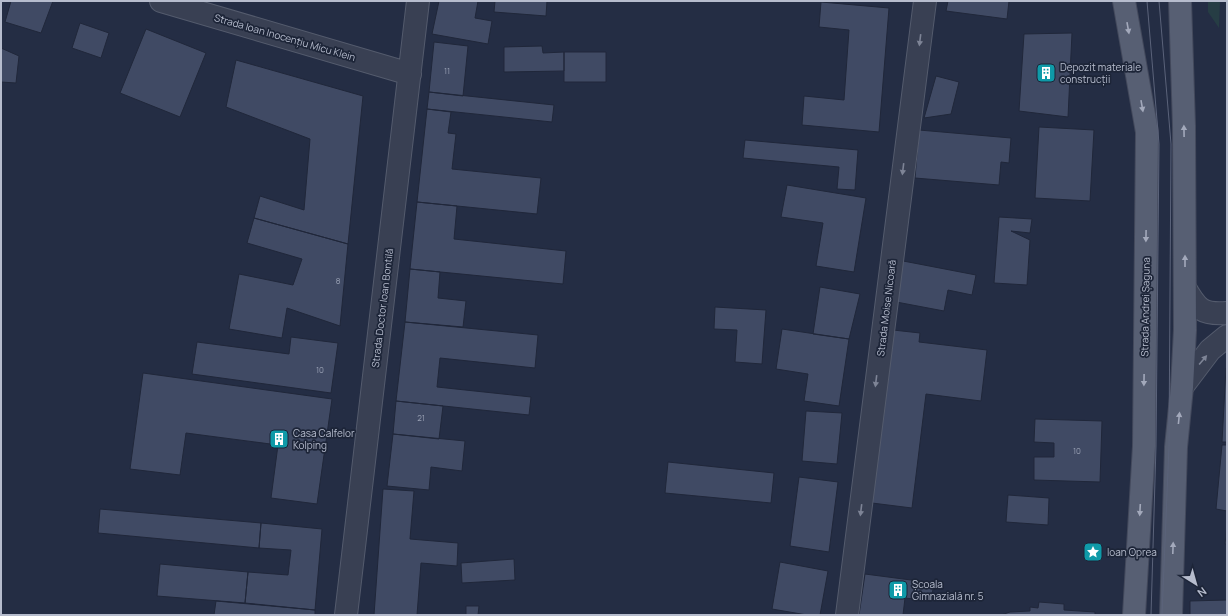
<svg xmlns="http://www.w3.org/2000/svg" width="1228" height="616" font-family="Manrope,sans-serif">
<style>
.green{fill:#263d44}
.building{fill:#404a64;stroke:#20273a}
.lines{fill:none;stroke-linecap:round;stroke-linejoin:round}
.street-casing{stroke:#545b6d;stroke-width:24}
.primary-casing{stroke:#43495c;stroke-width:24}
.street{stroke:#394053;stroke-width:22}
.primary{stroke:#575f73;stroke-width:22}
.tram{stroke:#5b637a;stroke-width:1}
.oneway{fill:#a3a9bb}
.oneway2{fill:#7e8496}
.labels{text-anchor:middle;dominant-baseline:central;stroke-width:3.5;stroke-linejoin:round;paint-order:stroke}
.number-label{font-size:8px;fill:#98a0b3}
.street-label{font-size:10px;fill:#b6bccd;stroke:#1d2538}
.poi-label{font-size:10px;fill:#b6bccd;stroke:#1d2538;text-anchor:start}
</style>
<rect width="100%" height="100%" fill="#242d44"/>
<path class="green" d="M 1208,1 L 1220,1 L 1219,28 L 1208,12 Z"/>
<path class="building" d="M 11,1 L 53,1 L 41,33 L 5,22 Z
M 439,1 L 478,1 L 475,18 L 492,21 L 488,44 L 432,34 Z
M 495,1 L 547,1 L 546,16 L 494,12 Z
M 948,1 L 1009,1 L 1007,19 L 946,11 Z
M 821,2 L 889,8 L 879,132 L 802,125 L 804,96 L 844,100 L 849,30 L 819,27 Z
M 80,23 L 109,33 L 101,58 L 72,48 Z
M 146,29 L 206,53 L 180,117 L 120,93 Z
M 1072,33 L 1068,117 L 1019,111 L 1024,34 Z
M 434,42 L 468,46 L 463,96 L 429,92 Z
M 542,46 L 543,53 L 564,52 L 564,71 L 504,72 L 504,47 Z
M 1,48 L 19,56 L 16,83 L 1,82 Z
M 564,52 L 606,52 L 606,82 L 564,82 Z
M 236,60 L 363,96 L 348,244 L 254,218 L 260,196 L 304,210 L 310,139 L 226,107 Z
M 936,76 L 959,82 L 951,114 L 924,118 Z
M 429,92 L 554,105 L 552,122 L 427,109 Z
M 427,109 L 451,112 L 448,133 L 456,134 L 452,169 L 541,178 L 537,214 L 417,202 Z
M 1039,127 L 1094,130 L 1090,201 L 1035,198 Z
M 919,130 L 1011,138 L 1009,163 L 1001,162 L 999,185 L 915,178 Z
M 745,140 L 858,150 L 855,190 L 837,189 L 839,167 L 743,158 Z
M 787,185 L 866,198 L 854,272 L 816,266 L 823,223 L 781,217 Z
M 417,202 L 457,206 L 454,239 L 566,251 L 563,284 L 410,269 Z
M 999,217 L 1032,219 L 1030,233 L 1011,231 L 1030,240 L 1027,285 L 994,283 Z
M 254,218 L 348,244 L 340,326 L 287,308 L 282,338 L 229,329 L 239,274 L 293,285 L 302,259 L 247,243 Z
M 898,260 L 976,275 L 972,295 L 948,290 L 944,311 L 891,301 Z
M 410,269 L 440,272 L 438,298 L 466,301 L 463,327 L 405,322 Z
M 820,287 L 860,294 L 849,339 L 813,334 Z
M 715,307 L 766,310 L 762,364 L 735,362 L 737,330 L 714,329 Z
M 405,322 L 538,335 L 535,368 L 440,358 L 437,387 L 531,397 L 529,415 L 396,401 Z
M 782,329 L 849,339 L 839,406 L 804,401 L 808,374 L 776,369 Z
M 893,330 L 920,333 L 919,342 L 987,350 L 981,401 L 926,394 L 912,508 L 872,503 Z
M 291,337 L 338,343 L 331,393 L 192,374 L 197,342 L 289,354 Z
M 1227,367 L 1227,442 L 1222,442 L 1226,368 Z
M 143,373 L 332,399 L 317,504 L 271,498 L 278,445 L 186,433 L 180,475 L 130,469 Z
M 396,401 L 443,406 L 439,439 L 393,434 Z
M 806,411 L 842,413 L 837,464 L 802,461 Z
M 1035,419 L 1102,421 L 1100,482 L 1034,480 L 1034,457 L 1054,457 L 1054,443 L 1034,442 Z
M 393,434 L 465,441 L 462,471 L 431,467 L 429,490 L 387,486 Z
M 1222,445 L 1227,445 L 1227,511 L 1216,509 Z
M 668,462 L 774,473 L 771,503 L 665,493 Z
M 799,477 L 838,482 L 829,552 L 790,546 Z
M 383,489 L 414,491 L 410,539 L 458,543 L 457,566 L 421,563 L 417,615 L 374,615 Z
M 1008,495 L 1049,498 L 1048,525 L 1006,522 Z
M 100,509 L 261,523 L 259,548 L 98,533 Z
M 261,523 L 322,529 L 315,610 L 245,603 L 248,572 L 288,575 L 291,550 L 259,548 Z
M 1227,525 L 1227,544 L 1225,544 Z
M 514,559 L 515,580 L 462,583 L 461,563 Z
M 780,562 L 828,571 L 820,615 L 807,615 L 772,609 Z
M 160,564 L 248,572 L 245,603 L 157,596 Z
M 865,574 L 934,583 L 931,601 L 905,598 L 903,615 L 859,615 Z
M 1227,600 L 1227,615 L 1190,615 L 1190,601 Z
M 216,601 L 315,610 L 315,615 L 214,615 Z
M 1039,602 L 1064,604 L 1064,610 L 1095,612 L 1095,615 L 1001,615 L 1010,612 L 1030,611 L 1030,607 L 1038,608 Z
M 466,606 L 479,606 L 478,615 L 466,615 Z"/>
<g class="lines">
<g class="street-casing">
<path id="street" d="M 161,1 L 410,74
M 1185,288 C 1197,309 1202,315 1227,313
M 1182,387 L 1210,350 L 1227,336
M 346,615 L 418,1
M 847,615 L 925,1"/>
</g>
<g class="primary-casing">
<path id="primary" d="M 1124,1 L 1147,132 L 1144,446 L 1134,615
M 1171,615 L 1176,447 L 1182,387 L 1185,330 L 1184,126 L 1180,1"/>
</g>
<use href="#street" class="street"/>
<use href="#primary" class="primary"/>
<path class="tram" d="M 1147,1 L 1159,144 L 1156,446 L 1151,615
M 1159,1 L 1171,144 L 1169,446 L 1162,615"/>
</g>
<defs><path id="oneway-solid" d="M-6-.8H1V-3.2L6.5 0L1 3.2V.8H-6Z"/></defs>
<g class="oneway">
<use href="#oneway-solid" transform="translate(1128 28) rotate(80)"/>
<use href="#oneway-solid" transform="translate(1142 106) rotate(80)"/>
<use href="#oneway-solid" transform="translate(1184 131) rotate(-91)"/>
<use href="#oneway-solid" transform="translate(1146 236) rotate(91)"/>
<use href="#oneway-solid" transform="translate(1185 261) rotate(-90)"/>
<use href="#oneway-solid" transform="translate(1144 380) rotate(91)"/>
<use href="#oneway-solid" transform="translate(1179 418) rotate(-84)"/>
<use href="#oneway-solid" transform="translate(1140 510) rotate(93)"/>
<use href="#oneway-solid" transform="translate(1173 548) rotate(-88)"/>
</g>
<g class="oneway2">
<use href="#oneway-solid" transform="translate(920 40) rotate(97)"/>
<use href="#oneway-solid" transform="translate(903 169) rotate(97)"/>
<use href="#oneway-solid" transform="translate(1203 360) rotate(-50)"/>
<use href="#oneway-solid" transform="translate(876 381) rotate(97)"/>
<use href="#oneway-solid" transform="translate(861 510) rotate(97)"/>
</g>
<defs>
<g id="building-square" transform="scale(1)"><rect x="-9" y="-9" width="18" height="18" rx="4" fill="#0f9aa8" stroke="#1d2538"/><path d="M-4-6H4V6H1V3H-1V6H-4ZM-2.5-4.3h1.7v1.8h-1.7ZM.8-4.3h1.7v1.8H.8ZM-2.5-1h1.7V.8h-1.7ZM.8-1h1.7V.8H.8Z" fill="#fff"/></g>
<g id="sight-square" transform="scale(1)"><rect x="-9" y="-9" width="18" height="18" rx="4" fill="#0f9aa8" stroke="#1d2538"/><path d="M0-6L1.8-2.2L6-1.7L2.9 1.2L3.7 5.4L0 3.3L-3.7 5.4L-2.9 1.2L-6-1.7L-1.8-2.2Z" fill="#fff"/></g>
</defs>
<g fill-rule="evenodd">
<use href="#building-square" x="1046" y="73"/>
<use href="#building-square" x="279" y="439"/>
<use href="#sight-square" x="1093" y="552"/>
<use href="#building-square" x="898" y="590"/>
</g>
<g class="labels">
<g class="number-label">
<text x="447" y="70">11</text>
<text x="338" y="280">8</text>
<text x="320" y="369">10</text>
<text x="421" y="417">21</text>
<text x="1077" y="450">10</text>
</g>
<g class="street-label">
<text transform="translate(285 37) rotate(16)">Strada Ioan Inocențiu Micu Klein</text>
<text transform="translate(1145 307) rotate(-89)">Strada Andrei Șaguna</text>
<text transform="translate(382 308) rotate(-83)">Strada Doctor Ioan Bontilă</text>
<text transform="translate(886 308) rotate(-83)">Strada Moise Nicoară</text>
</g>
<g class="poi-label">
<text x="1060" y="67">Depozit materiale<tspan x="1060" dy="12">construcții</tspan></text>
<text x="293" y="433">Casa Calfelor<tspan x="293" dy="12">Kolping</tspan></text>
<text x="1107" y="552">Ioan Oprea</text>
<text x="912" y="584">Școala<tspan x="912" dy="12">Gimnazială nr. 5</tspan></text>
</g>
</g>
<rect width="1228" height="616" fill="none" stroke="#b6bccd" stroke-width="4"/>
<g transform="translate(1196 584) rotate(143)" stroke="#1d2538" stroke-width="3" paint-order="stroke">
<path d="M0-3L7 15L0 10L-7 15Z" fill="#b6bccd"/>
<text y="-6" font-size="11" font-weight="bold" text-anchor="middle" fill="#b6bccd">N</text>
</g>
</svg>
